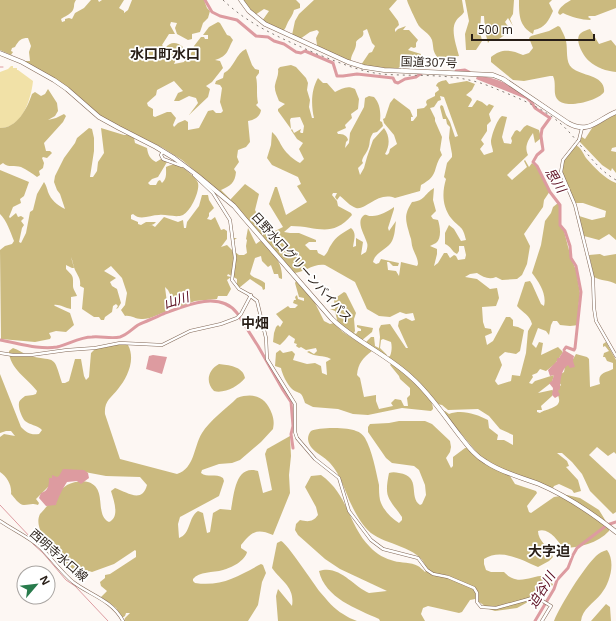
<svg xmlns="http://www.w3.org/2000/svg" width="616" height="621" font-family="'Noto Sans','Noto Sans JP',sans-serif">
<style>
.green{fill:#f1e1a7}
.forest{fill:#cbba7f;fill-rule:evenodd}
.water{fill:#dd9ba0}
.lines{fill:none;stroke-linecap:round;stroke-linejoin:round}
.stream{stroke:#dd9ba0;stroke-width:1}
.river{stroke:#dd9ba0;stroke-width:3}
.tertiary-casing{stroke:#826857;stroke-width:3.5}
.secondary-casing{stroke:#826857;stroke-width:3.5}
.trunk-casing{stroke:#826857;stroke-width:5}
.tertiary{stroke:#fff;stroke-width:2.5}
.secondary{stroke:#fff;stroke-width:2.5}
.trunk{stroke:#fff;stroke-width:4}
.rail{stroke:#847c76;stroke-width:1;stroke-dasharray:2 4;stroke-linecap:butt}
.tertiary-bridge-casing{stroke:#826857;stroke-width:3.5;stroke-linecap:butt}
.tertiary-bridge{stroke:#fff;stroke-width:2.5}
.labels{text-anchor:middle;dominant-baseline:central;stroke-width:3.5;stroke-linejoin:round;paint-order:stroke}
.street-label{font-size:12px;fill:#281e17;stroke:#fff}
.water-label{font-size:13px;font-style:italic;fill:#5b0c1f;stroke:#fff}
.quarter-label{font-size:14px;font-weight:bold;fill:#281e17;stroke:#fff}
</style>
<rect width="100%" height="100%" fill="#fdf7f3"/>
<path class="green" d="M 11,66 L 13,66 L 13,68 L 17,68 L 17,70 L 18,70 L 33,81 C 31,100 22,128 0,128 L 0,72 L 8,69 Z"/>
<path class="forest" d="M 0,0 L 76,0 C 73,4 75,6 73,10 C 70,15 65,16 61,19 L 62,22 L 65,21 L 65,19 L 69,18 L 72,19 L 75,13 L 84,8 L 91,0 L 98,0 L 99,2 L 102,0 L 124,0 L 119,8 L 124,11 L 124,13 L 128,10 L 132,0 L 204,0 L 207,8 L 210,11 L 208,18 L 203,23 L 200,32 L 192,34 L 192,39 L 188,40 L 177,34 L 175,28 L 177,23 L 171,22 L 170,25 L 175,34 L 169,34 L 162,45 L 165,48 C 171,41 177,42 183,47 L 180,51 L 174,64 L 184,62 L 187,56 L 192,52 L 194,46 L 201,37 L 204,37 L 205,39 L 208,39 L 208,35 L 203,35 L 209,27 L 218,22 L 220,23 L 227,35 L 230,36 L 233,40 C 227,51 228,56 215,60 L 220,61 L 223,68 L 212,82 L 206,86 L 210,89 L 208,97 L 189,115 L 198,103 L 196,98 L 189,96 L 179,101 L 174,101 L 178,93 L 183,91 L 174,81 L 157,90 L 156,95 L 147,103 L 148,106 L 153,109 L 153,116 L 155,117 L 167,112 L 171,112 L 176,118 L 173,125 L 174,127 L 178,123 L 185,120 L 188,122 L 188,130 L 199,128 L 208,111 L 213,110 L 216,113 L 221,113 L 223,111 L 220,102 L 222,88 L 220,85 L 215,84 L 216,81 L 223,78 L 224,73 C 234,68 236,53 246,49 L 252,65 L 255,69 L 259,70 L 259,73 L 256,77 C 258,85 256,94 258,103 L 256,105 L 261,110 C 260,117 254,120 248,121 L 250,142 L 246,147 L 238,150 L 237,157 L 239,162 L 234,169 L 236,172 C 235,183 230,186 221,190 L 230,199 L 229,200 L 182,160 L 163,148 L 118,126 L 98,115 L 64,85 L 22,61 L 30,61 L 29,52 L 31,46 L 28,38 C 21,38 19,40 15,47 L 12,48 L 11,51 L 13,52 L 11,55 L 0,50 Z
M 243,0 L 296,0 L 300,4 L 300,8 L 294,10 C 293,15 290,18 288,22 C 286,26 286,28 283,31 L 262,21 L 269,11 L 264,9 L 255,15 Z
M 314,0 L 397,0 L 389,9 L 398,21 L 399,25 L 395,29 L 395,32 L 398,29 L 406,26 L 403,30 L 409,30 L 418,40 L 416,43 L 416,47 L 414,48 L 411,47 L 408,50 L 421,54 L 420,57 L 422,59 L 409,68 L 401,66 L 397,69 L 384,69 L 361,65 L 369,53 L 372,52 L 375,46 L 372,43 L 367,29 L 363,31 C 365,38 359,37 356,42 C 357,49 351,54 351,60 L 350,61 L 319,48 L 317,45 L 316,38 L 319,32 L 317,30 L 310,32 L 300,39 L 292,35 L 295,21 L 299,14 Z
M 407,0 L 462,0 L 464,12 C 462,16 458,17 456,21 C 450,30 457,47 459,56 L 438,58 C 432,51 434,48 432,40 C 429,33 423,31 419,26 C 417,23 407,2 407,0 Z
M 465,0 L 514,0 L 513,14 L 510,19 L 513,26 L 508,18 L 505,22 L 509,28 L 510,31 L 499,39 L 490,40 L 488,43 L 485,31 L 484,16 L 481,16 L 480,31 L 482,41 L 476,50 L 466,50 L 465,34 L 469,21 Z
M 519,0 L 552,0 L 549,3 L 553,11 C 549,20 545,28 534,30 L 533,34 C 519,26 519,15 519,0 Z
M 571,0 L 616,0 L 616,8 L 595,16 L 589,16 L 588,17 L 591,19 L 590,20 C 582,20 571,17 563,13 L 560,15 L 558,13 C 559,7 566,3 571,0 Z
M 558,26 L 560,27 C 562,31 565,36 566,41 C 568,49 565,62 572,68 C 581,76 606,75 604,92 C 598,101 566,109 558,100 C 552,94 557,84 553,76 L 550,76 L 524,81 L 513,80 L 491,62 L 491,57 C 502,48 511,50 523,55 L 529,53 L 533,48 L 529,38 L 531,36 L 549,31 Z
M 590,29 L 599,44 L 611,40 L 616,46 L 616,72 C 606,71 597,68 589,61 C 584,57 573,39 581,33 C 583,31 587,30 590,29 Z
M 291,65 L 296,67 L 306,78 L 308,83 L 307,90 L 310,100 L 309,107 L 312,118 L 314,118 C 311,105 311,90 318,78 L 323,83 L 327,83 L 335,92 C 342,89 347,85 355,89 L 359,99 L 358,109 L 351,114 L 352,118 L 345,125 L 346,128 L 337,132 L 338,134 C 343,134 347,135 348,140 L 346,142 L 345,148 L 349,143 L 350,133 L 364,107 L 365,98 L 369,96 L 374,97 C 380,103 381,113 380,121 L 382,122 L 383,126 L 377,132 L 373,133 C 368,141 371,142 368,149 C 366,154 363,156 362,161 L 363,163 L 358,168 L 360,175 L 364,168 L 367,157 L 373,140 L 384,128 C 390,136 390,146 385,154 L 387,155 L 389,153 L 390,149 L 397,144 L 394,135 L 384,123 L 383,119 L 385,118 L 390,103 L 394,98 L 410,110 L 413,117 L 411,117 L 411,121 L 413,121 L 417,116 L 417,109 L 424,108 L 427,105 L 426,102 L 427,100 L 435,96 L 435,93 L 439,90 L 438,87 L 436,86 C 437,82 441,81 446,80 L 449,84 L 467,81 L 475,84 L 472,90 L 466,95 L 471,98 L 472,100 L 468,107 L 472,107 L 477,100 L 482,102 L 487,106 L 489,104 L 494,106 L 489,114 L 491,121 L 487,125 L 487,131 L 481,140 L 484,144 L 480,149 L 484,155 L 493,152 C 493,149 491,145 491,142 C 491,137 497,119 502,116 L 507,117 L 502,137 L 504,143 L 511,144 L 512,141 L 511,138 L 515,131 L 517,130 L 520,132 L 524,127 L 527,125 L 539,130 L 543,146 L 541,146 L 540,139 L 535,143 L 533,133 C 528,140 524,147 528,155 L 507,175 L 512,180 L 527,167 L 524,161 L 525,160 L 529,167 L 532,163 L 536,166 L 550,191 L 544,200 L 543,207 L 524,234 L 530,246 L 527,264 L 522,275 L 517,279 L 502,280 L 496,277 C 489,280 483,277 477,273 L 470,274 L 465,277 L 477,279 L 490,289 L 497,288 L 499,298 L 496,306 L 482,307 L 483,322 L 485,328 L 491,329 L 492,333 L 485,336 L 487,345 L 493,341 L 506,317 L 510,317 L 513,320 L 513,326 L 518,327 L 524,330 L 520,351 L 516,354 L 505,352 L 499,357 L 502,365 L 495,381 L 498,385 L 511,381 L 512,375 L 520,376 L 526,353 L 528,331 L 532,324 C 530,315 523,313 517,306 L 525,282 L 530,281 L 532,284 L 541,304 L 544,306 C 547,294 539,282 532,273 L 541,245 L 545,221 L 551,213 L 553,207 L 558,203 L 560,205 C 560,213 556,225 564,231 L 571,258 L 576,270 L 580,293 L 578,310 L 579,325 L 570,326 L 560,325 L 557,321 L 553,321 L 551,325 L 549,335 L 546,331 L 538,328 L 532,344 L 536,348 L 539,342 L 543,343 L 541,355 C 547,352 552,350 558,347 L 563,352 L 555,364 L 546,371 L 540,369 L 537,373 L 532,375 L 533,377 L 529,383 L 532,384 L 535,381 L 554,375 L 552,382 L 538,393 L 552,390 L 554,391 L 552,396 L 541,406 L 542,410 L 537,410 L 537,412 L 540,413 C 545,409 561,408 559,399 C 559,397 557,393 556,390 L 561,385 L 559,382 L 561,374 L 564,372 L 565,366 L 572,361 L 576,354 L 587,357 L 589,359 L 590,387 L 600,384 C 597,373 605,373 613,369 L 613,363 L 607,361 L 605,357 L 603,357 L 604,353 L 609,351 L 605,346 L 603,347 L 603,344 L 606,342 L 616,360 L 616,454 L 614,452 L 608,456 L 597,447 L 589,455 L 616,480 L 616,512 L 613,514 L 590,491 L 582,474 L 572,462 L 562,453 L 557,453 L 567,461 L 569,466 L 566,467 L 578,480 L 581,491 L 574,493 L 572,490 L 559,484 L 554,486 L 553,488 L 501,469 L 479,455 L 443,412 L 445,411 L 449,414 C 462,409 476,414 488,420 L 489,428 L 498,435 L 497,440 L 504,440 L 513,445 L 513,435 L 500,429 L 489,416 L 478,409 L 448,410 L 442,405 L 437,404 L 388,357 L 390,356 C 392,351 392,346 391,342 L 383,339 L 381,340 L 380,348 L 387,355 L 386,356 L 365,343 L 371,337 L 374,337 L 375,346 L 379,348 L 380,337 L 379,329 L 381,325 L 390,324 L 406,348 L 408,348 L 398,326 L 399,321 L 406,318 L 412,321 L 415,320 L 413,313 L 406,314 L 400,312 L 390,317 L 379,316 L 367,309 L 355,282 L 325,265 C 314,263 303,273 293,273 L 262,236 L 266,231 L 269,234 L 283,227 L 269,204 L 275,187 L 277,187 L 286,215 L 307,202 L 297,186 L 301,184 L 298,177 L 272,165 L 267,158 L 271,145 L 272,132 C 278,137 279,142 283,148 C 287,154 294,160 300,163 L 304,159 L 299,149 L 303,143 L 297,139 L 291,130 L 292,129 L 294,133 L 301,129 L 300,132 L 301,133 L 303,133 L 304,126 L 300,117 L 291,118 L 290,120 L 291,129 L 278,111 L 278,109 L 285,104 L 279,101 C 277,96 274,90 275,85 C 276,79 279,75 278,69 L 280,67 ZM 440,96 L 444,97 L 458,136 L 455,137 L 450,122 L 446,115 L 443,106 L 441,105 L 440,107 L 443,119 L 446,119 L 447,124 L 450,127 L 449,138 L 452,154 L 452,157 L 447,163 L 444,177 L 446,179 C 442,192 442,206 451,218 C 459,228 463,225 466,240 L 461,241 L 454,229 L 449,225 L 445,233 L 445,244 C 451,246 452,252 457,254 L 459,251 L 459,246 L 464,246 L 466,255 L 465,259 L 458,260 L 456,256 L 454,255 L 450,258 L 447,253 L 444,253 L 438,263 L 434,266 L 437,254 L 437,249 L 430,246 C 432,245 434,244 436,243 C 442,238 440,226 438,220 L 433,219 L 431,216 L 436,211 L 433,200 L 434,188 C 424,194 425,201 412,202 C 403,216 406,221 410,236 C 412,240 411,244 413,249 C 415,254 418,259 418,264 L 417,266 L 401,262 L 399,276 L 396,271 L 388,270 L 387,262 L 389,262 L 393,266 L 398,266 L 399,263 L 381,259 L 379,263 L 376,264 L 373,262 C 375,252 388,249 392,241 C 395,235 395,228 396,221 L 389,231 L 388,228 L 394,209 L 394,207 C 389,211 377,217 371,216 C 367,216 366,213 363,216 C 356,223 365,235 367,243 C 368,245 367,249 366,252 L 361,255 L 363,242 L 356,238 L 356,246 L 353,247 C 354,239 357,233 351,228 C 343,233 336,236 331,245 C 328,249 328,253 324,256 L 318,253 L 317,250 L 310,250 L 305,245 L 309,242 L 316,242 L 316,240 L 299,233 L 290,233 L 284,232 L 291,226 C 317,226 331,239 352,215 L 351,213 L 338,206 L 337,201 L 332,195 L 333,193 L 337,193 L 335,197 L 337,200 L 340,196 C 345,200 350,206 356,208 C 365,211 378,191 395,198 L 420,191 L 421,185 C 440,175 432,168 442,155 L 440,150 L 442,137 L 435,121 L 435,118 L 430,108 L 434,107 L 438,101 L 441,100 Z
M 48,89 L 57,103 L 58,111 L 55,116 L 48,120 L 56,118 L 64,114 L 66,116 L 63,122 L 44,143 L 46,151 L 50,151 L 52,153 L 47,158 L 43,157 L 42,158 L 44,163 L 43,168 L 39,171 L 40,175 L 37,177 C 32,173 27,170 21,167 C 15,165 8,168 3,163 L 0,165 L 0,128 C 17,128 27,109 32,94 L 35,92 L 41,96 L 45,94 Z
M 616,114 L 616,147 L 612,148 L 611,151 L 616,152 L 616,173 L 612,168 L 611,171 L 602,165 L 579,141 L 582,137 L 585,139 L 592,128 Z
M 89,128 L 92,129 L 94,138 L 94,151 L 90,177 L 93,177 L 97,171 L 98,162 L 104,153 L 101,128 L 124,135 L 128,135 L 134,138 L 135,143 L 147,148 C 148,155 150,159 156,162 L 161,159 L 167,162 L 158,177 L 152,179 L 148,183 L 150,185 L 156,185 L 158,181 L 160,180 L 162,183 C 167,179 166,173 166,167 C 170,165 174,164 178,165 C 183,167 197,178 198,183 C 200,191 191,211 183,215 C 176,218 166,214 159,215 C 150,215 140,221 133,214 L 131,215 L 131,219 L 138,222 L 138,224 L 141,225 L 146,222 L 156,222 L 154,224 L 149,226 L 152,225 L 155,227 L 164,217 L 178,222 L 183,220 L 184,228 L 186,228 L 187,222 L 199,206 L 202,195 L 208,195 L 209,200 L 214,208 L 209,213 L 209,216 L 207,219 L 211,220 L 215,217 L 221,230 L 224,229 L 227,231 L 227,239 L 221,247 L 227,245 L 232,250 L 236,261 L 233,238 L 237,238 L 234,240 L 235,252 L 239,255 L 244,255 L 247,253 L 246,246 L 247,240 L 246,239 L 248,228 L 256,244 L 260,241 L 264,242 C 274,253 283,264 282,279 L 279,278 L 278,274 L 274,274 L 271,265 L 268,267 L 262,261 L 261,256 L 255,258 L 250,274 C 254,279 261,279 265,283 L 265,289 L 263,290 L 262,287 L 250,279 L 239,288 L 237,284 L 237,279 L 228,274 L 227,276 L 231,277 L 227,280 L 231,289 L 227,296 L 218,296 L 217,299 L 195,301 L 182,306 L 179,305 L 174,297 L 171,296 L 168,290 L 165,287 L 167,303 L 167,311 C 159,314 149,320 141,319 C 135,319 131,315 125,316 L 121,310 L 125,305 L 127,293 L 122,278 L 111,266 L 104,271 L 116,278 L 110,282 L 112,286 L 117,289 L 121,303 L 118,308 L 116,309 L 118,306 L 116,304 L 113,306 L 112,312 L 105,317 L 104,320 L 101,320 L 99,317 L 94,317 L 82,309 L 84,288 L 80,286 C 81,279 78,276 75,270 C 73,266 73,261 71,257 L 74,268 L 72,268 L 66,265 L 66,269 C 74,277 73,276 73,286 C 73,289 76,293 77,296 L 71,297 L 71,309 C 65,308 59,304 54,305 L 55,306 L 70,313 L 74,325 L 66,332 L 56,331 L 49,333 L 51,337 L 50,339 L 35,342 L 1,339 L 0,250 L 5,246 L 12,244 L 14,241 C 10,231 7,221 0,214 L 0,170 L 29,182 L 24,196 L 20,199 L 21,203 L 13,207 L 9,217 L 10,218 L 16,213 L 18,217 L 21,216 L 24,218 L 21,221 L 24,225 L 22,228 L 19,242 L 21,243 L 26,233 L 30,212 L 33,210 L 37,194 L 44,182 C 46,185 47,188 48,192 C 51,200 57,205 65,209 L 60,194 L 57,190 L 54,182 L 55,176 L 64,158 L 75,143 L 77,138 Z
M 576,145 C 581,148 583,153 586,158 C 595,168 604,178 616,183 L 616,240 L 609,234 L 599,240 L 584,236 L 579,216 L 592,220 L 605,217 L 606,211 L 583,203 L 576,203 C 571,192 558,174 564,161 C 567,155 572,150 576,145 Z
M 245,184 L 259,194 L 255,210 L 265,230 L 261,235 L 229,201 Z
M 600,254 L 604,256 L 616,254 L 616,284 C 609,280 601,281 594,277 L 589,255 Z
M 296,281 L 314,301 L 324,321 L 330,324 L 334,323 L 343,332 L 372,351 C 363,358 358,363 357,375 L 360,378 L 364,397 L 376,395 L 376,401 L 379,409 L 393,406 L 391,403 L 395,399 L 401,400 L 404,406 L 408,406 L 407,398 L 410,395 L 410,388 L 400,379 L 399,376 L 390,365 L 392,363 C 403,372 434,394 433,409 L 431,411 L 402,408 L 368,415 L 353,414 L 338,409 L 313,407 L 305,403 C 301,389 299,395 292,389 C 287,384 282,374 281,368 L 275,366 L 276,353 L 280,350 L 283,353 L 292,351 L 295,354 L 293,360 L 307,364 L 315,363 L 321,366 L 322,373 L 327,375 L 326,362 L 331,359 C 322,354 317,358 307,352 L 309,351 L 314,354 L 317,351 L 316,348 L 306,350 L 301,347 L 299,348 L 296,346 L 297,344 L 294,343 L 295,339 L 289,335 L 285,340 L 280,345 L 273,342 L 274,333 L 276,327 L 278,325 L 280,327 L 283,322 L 276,314 L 288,306 L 290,308 L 295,308 L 298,305 L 293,303 L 294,300 L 296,300 L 295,297 L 297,295 L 298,299 L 304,301 L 304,298 L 299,297 L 295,283 Z
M 344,292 L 346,293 L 356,313 L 354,319 L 355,331 L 354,333 L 356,334 L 358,331 L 361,331 L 361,329 L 357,327 L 357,325 L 373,328 L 372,332 L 361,341 L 338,324 L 335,311 L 330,309 L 335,309 L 334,299 Z
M 123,344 L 128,345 C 136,360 127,378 118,389 C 111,398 104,401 105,414 L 120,459 L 177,474 C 195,468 193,448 202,433 C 209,421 227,408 237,398 C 254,392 266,397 272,414 C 274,420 274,423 273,429 L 261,442 L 240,460 L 232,463 L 219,464 L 202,470 L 201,473 C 207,478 216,473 223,478 L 224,481 L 219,496 L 180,517 L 178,524 L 179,538 C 191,534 188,517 198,511 L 203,513 L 207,533 L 210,532 L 213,513 L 220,509 L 231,510 C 234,495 235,464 258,471 L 263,493 L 272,490 L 265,454 L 267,449 L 290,436 L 291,456 L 289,475 L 290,493 L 273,535 C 256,528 252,532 241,545 L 241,548 L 247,552 C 245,561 231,568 223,570 C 213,573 199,571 193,579 L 193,581 L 195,583 C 222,587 238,576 261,564 L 263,565 L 266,573 L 262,582 L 258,605 L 248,621 L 124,621 L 125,618 L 130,613 L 126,613 L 125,616 L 122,618 L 116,608 L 101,597 L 107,591 L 101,586 L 100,582 L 105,578 L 105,575 L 110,574 L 136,557 L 136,551 L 135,550 L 114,564 L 92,572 L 89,571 L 86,575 L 78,579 C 76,576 74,574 73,571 C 71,568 68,567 66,565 C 55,555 32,529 40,514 C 47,507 59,490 67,485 C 73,482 82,480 88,482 C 108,488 94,515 109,522 C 120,517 114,501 111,491 L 115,488 C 127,492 142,504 147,485 L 140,477 L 106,476 L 74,470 L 57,478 L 36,499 L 39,503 L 38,505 C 31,503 30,505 24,505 C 19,505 14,497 11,494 C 12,485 7,477 0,472 L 0,437 L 4,434 L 15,436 L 11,431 L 6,431 L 0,433 L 0,374 L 21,427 C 27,433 30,435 39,434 L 42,430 C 37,425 30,425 25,421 C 22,418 18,408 19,403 C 19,400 23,398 25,396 L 33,395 L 36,394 L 37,391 C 28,379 9,368 9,351 L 13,348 C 19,350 24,354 30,356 C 57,362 53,354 62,383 L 65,383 L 69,381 L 75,359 L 81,359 L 84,376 L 86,380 L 89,377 L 91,353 L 96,348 Z
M 219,364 C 228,365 243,366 245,378 C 239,386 224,394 214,391 C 205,382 208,370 219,364 Z
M 399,421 L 425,421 L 432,424 L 450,441 L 451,447 L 450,452 L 446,458 L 451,468 L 453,466 L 453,457 L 465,448 L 467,448 L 491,467 L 510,476 L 515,484 L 536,491 L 537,493 L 527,506 L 529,512 L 531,513 L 554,497 L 567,495 L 580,498 L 599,510 L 610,528 L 609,531 C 598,543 579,548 563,548 C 558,541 549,527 538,531 C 538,541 549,547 553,557 L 549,561 L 538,567 C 522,560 501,548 484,559 L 484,564 L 486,570 L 491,572 L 504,572 C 506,574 509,577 512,578 C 524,584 539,572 550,577 L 553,585 L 532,597 L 528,602 L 517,608 L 495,611 L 489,609 L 475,599 L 470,600 L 462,612 L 459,613 L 428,606 L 423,608 L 421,614 L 425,621 L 380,621 L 379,619 C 357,609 325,598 319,571 C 339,564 353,586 369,593 L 387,591 L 340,569 L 325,559 L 298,535 L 295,530 L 296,524 L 300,520 C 308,522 313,522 318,515 L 316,507 L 305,487 L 311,476 L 321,475 C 349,495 348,525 370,547 C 376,554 386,559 394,561 C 401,563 411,562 418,566 C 420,567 423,570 425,572 L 426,571 C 426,549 388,545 374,535 C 364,529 357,516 352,506 C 345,492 341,475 330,463 C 323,455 309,451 308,439 C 308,436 309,433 311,431 C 318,427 349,427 356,431 C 360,432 363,435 365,438 C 372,450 376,471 379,485 C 379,490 379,495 380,500 C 383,510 391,518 399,523 L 402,520 L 402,517 C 388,497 384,498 389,473 C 392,472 395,472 399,473 C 422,476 408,497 420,505 L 422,504 L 426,495 L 425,485 L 419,470 L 414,466 L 392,463 L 386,458 L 368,432 L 368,427 L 370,424 L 389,423 Z
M 281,541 C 287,543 313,583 320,592 C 327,600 334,609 343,614 C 347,617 352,619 357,621 L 278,621 L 276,596 L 278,589 L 292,606 C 295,587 282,582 272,568 L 277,543 Z
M 607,550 C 616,562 610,583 601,594 C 594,603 582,609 581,621 L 554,621 C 561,604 583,569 596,556 C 599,553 603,551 607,550 Z
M 606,604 L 610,607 L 611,621 L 591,621 Z"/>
<path class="water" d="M 477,76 C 501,78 507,84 526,97 L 529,101 L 526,99 L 476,79 Z
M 564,350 L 574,356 L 573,361 L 575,367 L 570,368 L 568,365 C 561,369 560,382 560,389 L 558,391 L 560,395 L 555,398 L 552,395 L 553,388 L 549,383 L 552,381 L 554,375 L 550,376 L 548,370 L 557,361 L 557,358 L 559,358 Z
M 153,355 L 167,357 L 162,374 L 146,369 L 149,356 Z
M 63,469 L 84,470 L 88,473 L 89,478 L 81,484 L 77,481 L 67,482 C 63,488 57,500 56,505 L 46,506 L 39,498 L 41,493 C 48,491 49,486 49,478 L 52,478 L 52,475 L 57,477 L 59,476 Z"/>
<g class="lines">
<path class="stream" d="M 0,67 L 3,67
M 0,505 L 32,539 L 33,541 L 33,544 L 43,553 L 66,580 L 75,586 L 108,621"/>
<path class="river" d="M 205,0 L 212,12 L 220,16 L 237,20 L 256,36 L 268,37 L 274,41 L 284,44 L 296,52 L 301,53 L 305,51 L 333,63 L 337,76 L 343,76 L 357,74 L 393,78 L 395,82 L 398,83 L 405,79 L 416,77 L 423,72
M 456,71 L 465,70 L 469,72
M 528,99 L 532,103 L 535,108 L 550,118 L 542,129 L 541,136 L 543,150 L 537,155 L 533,162 L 537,166 L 550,192 L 560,205 L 560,225 L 565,231 L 570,246 L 571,258 L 576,266 L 581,292 L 575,348 L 574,350 L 566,347 L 564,350
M 0,340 C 18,343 39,350 57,347 C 69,344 80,337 92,337 C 101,336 111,339 120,337 C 127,335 132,329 138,325 C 146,321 155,318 163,314 C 184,306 219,290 237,313 L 258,346 L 283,390 L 291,402 L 293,426 L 291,434 L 293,448
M 535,621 L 554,589 L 557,580 L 568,568 L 573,555 L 577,548 L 607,525 L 616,522"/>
<g class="tertiary-casing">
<path id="tertiary" d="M 579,140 L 582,128
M 575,145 L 563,160 L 561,172 L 575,205 L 593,278 L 594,308 L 596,321 L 616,356
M 0,353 L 13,355 L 31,355 L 67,350 L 95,348 L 120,343 L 162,345 L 190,331 L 221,324 L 237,318 L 241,314 L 251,295"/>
</g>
<g class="secondary-casing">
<path id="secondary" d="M 163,151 L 161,155 L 163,159 L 182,166
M 194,175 L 213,193 L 230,220 L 235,258 L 232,280 L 239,289 L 248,294 L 257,301 L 266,338 L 267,359 L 295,404 L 295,432 L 297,438 L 315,459 L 339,478 L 349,511 L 371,540 L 383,549 L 418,558 L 427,570 L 433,574 L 448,577 L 474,588 L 477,593 L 477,602 L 481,607 L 496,608 L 536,597 L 551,606 L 542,621
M 0,521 C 13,530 29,537 41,548 C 52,559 61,572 73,582 C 90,595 112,600 123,621"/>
</g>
<g class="trunk-casing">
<path id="trunk" d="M 241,0 L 249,11 L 265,24 L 348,62 L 364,67 L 384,70 L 493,75 L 503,79 L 568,123 C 589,135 598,119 616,112
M 0,53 L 22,62 L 54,80 L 67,89 L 99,117 L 119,128 L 156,147 L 174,158 L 198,176 L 234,206 L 244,218 L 332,319 C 356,342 388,355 412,378 C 431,395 445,417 460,436 C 468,446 475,456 486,462 C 502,473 521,477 539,484 C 567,496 592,513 616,532"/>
</g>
<use href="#tertiary" class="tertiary"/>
<use href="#secondary" class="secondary"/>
<use href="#trunk" class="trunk"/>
<path class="rail" d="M 223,0 C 250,26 283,39 317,54 C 338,62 358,71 381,74 C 418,77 453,72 489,86 C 513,96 541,106 561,124 C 581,142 592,166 616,180"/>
<g class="tertiary-bridge-casing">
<path id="tertiary-bridge" d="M 575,145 L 579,140"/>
</g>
<use href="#tertiary-bridge" class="tertiary-bridge"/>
</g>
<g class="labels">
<g class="street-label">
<text transform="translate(429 62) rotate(2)">国道307号</text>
<text transform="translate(302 267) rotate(48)">日野水口グリーンバイパス</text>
<text transform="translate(59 555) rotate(41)">西明寺水口線</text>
</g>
<g class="water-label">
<text transform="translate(556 180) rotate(58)">思川</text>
<text transform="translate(176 300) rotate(-18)">山川</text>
<text transform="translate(541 590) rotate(-59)">迫谷川</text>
</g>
<g class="quarter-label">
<text x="165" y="53">水口町水口</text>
<text x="255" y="322">中畑</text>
<text x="549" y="550">大字迫</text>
</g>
</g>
<g transform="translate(36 585) rotate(62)"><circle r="19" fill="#ffffff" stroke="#a9a5a2"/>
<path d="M0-3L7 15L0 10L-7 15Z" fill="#287b4c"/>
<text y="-6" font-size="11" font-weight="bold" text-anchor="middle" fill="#281e17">N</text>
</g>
<path d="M472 34v6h122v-6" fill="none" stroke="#281e17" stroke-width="2"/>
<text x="478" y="34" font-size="12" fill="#281e17" stroke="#ffffff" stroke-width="3" paint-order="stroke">500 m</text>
</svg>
